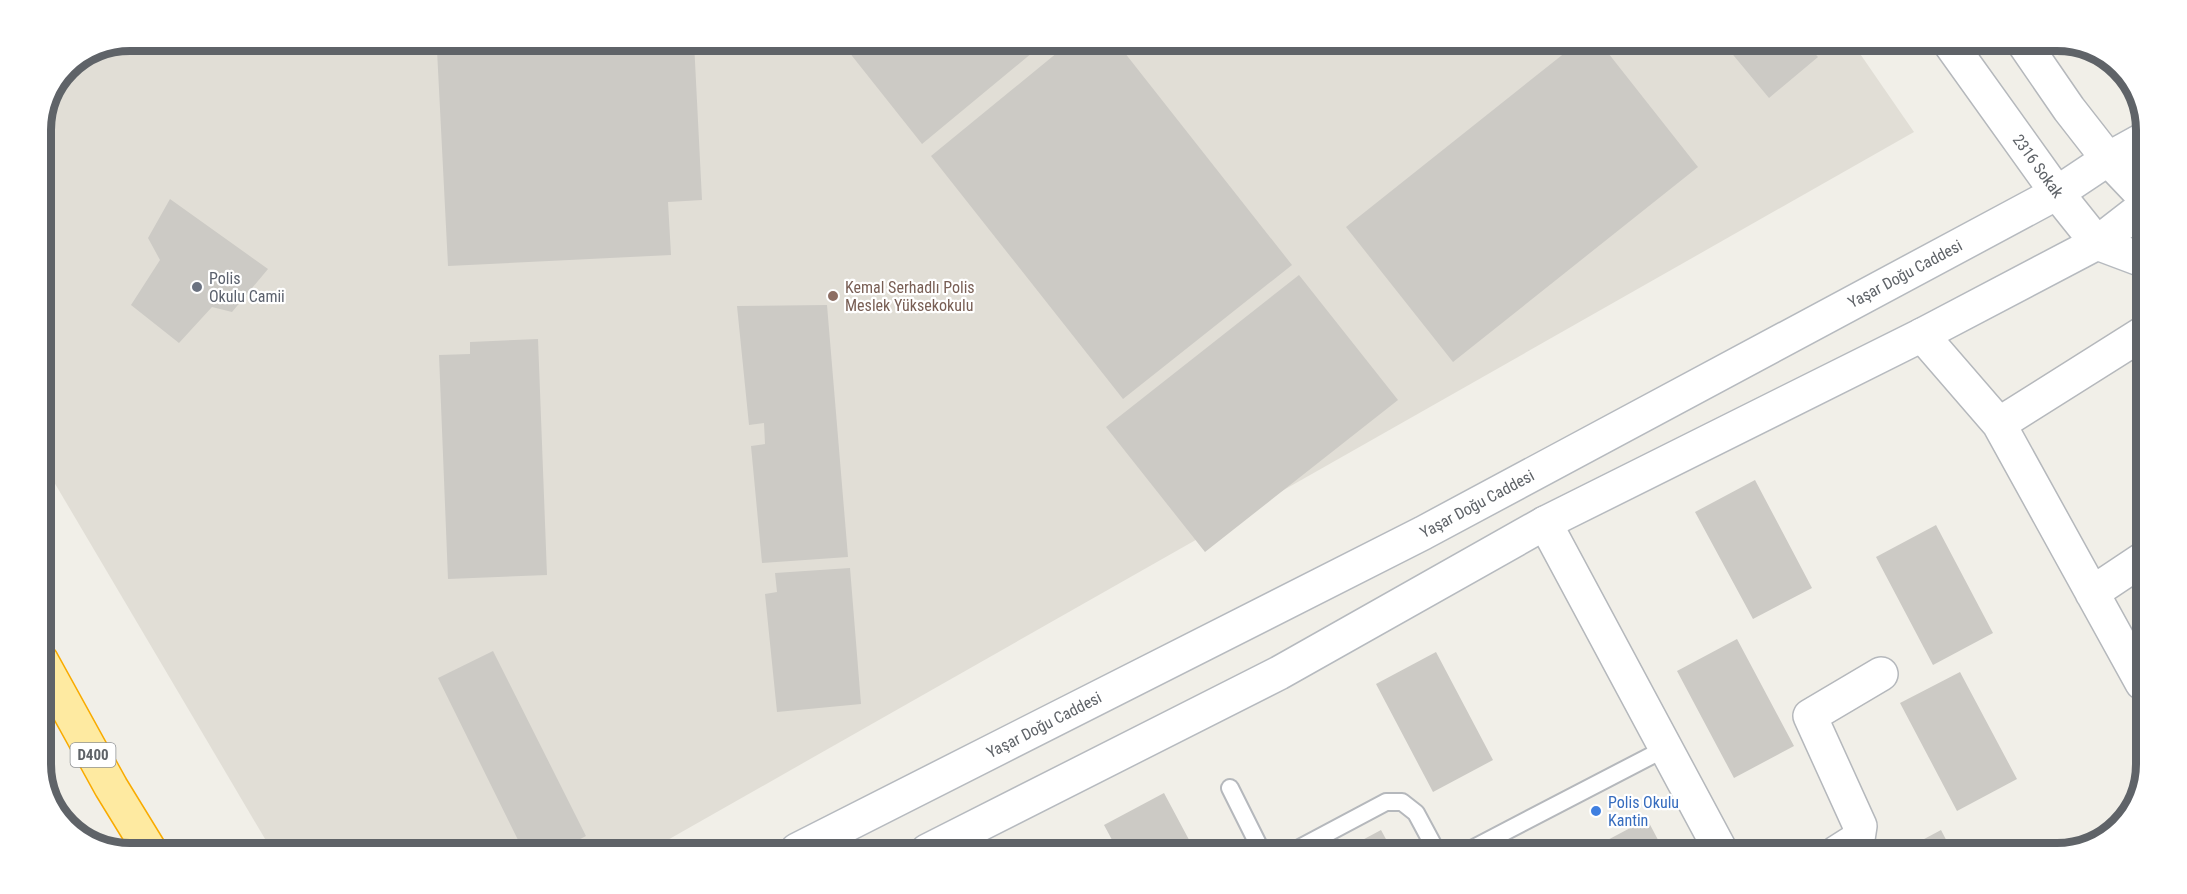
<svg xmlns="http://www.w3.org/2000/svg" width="2187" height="894" font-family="'Roboto Condensed',sans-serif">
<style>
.education{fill:#e1ded6}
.building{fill:#cccac5}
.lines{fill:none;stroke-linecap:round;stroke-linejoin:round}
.service-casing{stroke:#b5b8bc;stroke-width:20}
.minor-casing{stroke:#b5b8bc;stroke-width:36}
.tertiary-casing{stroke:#b5b8bc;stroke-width:36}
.secondary-casing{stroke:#b6babf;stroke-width:36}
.trunk-casing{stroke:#f9ab00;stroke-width:36}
.service{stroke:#fff;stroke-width:16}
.minor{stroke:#fff;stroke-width:33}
.tertiary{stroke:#fff;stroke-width:33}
.secondary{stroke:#fff;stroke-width:33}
.trunk{stroke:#feeaa1;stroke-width:33}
.worship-dot{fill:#6b7280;stroke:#fff;stroke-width:2}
.education-dot{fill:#8d6e63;stroke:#fff;stroke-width:2}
.shop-dot{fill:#3f7fe0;stroke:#fff;stroke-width:2}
.labels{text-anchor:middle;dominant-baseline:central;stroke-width:4.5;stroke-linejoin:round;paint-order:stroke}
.shield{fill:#fff;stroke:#8f9295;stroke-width:1.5}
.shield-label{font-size:15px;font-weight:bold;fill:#5f6368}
.street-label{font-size:16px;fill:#5f6368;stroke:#fff}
.worship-label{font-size:16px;fill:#5b616d;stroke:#fff;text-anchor:start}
.education-label{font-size:16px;fill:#785e54;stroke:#fff;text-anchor:start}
.shop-label{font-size:16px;fill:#366cbe;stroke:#fff;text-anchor:start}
.rim{fill:none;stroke:#5f6368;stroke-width:8}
</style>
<rect width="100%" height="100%" fill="#f1efe8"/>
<path class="education" d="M 130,41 L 1854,45 L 1914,132 L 650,850 L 271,849 L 41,460 L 41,125 L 67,67 Z"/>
<path class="building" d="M 512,41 L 694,42 L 702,200 L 668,202 L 671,255 L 448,266 L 437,50 L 513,47 Z
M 841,42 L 1044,43 L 922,144 Z
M 1069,43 L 1117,43 L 1292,265 L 1123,399 L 931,156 Z
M 1576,44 L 1601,44 L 1698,167 L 1453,362 L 1346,227 Z
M 1724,44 L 1807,45 L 1818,57 L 1769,98 Z
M 170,199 L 268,269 L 232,312 L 212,307 L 179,343 L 131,305 L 160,260 L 148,238 Z
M 1299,275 L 1398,400 L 1205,552 L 1106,427 Z
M 827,305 L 848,557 L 762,563 L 751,446 L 765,444 L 764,423 L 749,425 L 737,306 Z
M 538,339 L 547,575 L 448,579 L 439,355 L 470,354 L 470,342 Z
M 1755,480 L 1812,588 L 1753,619 L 1695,512 Z
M 1936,525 L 1993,633 L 1933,665 L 1876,557 Z
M 850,568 L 861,704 L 777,712 L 765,594 L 777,592 L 775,573 Z
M 1737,639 L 1794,746 L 1734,778 L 1677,671 Z
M 493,651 L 586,836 L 559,850 L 523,850 L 438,678 Z
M 1436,652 L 1493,760 L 1433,792 L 1376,684 Z
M 1960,672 L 2017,779 L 1957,811 L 1900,703 Z
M 1164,793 L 1195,851 L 1118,851 L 1104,825 Z
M 1647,819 L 1665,853 L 1588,852 L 1587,851 Z
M 1381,830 L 1393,852 L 1340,852 Z
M 1941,830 L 1953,853 L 1898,853 Z
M 1053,843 L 1057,851 L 1040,851 Z"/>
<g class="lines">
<g class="service-casing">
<path id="service" d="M 1230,788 L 1262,852
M 1292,852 L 1386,802 L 1402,802 L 1416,813 L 1437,852
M 1466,852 L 1666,748"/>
</g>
<g class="minor-casing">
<path id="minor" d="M 1922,335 L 1999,424 L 2142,683
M 1999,424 L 2145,332
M 1545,523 L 1722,853
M 2092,593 L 2143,559
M 1836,853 L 1858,839 L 1860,826 L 1810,716 L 1881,674"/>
</g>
<g class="tertiary-casing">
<path id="tertiary" d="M 1951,45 L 2057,193 L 2097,243
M 2025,45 L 2069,109 L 2108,159 L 2146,199"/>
</g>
<g class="secondary-casing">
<path id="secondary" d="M 2097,243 L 2145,261
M 797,850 L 1423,533 L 2057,193 L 2108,159 L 2146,138
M 927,851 L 1279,673 L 1545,523 L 1922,335 L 2097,243 L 2146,205"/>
</g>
<g class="trunk-casing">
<path id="trunk" d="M 41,660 L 111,787 L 149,849"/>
</g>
<use href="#service" class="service"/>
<use href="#minor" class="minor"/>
<use href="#tertiary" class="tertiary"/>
<use href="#secondary" class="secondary"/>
<use href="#trunk" class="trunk"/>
</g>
<circle class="worship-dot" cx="197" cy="287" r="6"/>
<circle class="education-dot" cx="833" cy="296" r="6"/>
<circle class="shop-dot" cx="1596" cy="811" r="6"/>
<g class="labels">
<rect class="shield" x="70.5" y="743" width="45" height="24" rx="4.5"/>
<g class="shield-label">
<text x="93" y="755">D400</text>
</g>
<g class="street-label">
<text transform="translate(2038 166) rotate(54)">2316 Sokak</text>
<text transform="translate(1905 274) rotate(-28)">Yaşar Doğu Caddesi</text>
<text transform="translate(1477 504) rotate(-28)">Yaşar Doğu Caddesi</text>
<text transform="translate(1044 725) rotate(-27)">Yaşar Doğu Caddesi</text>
</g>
<g class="worship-label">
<text x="209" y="278">Polis<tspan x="209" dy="18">Okulu Camii</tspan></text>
</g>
<g class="education-label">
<text x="845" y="287">Kemal Serhadlı Polis<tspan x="845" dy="18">Meslek Yüksekokulu</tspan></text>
</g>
<g class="shop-label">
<text x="1608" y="802">Polis Okulu<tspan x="1608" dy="18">Kantin</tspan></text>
</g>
</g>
<path d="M0 0H2187V894H0ZM130 51H2057A79 79 0 0 1 2136 130V764A79 79 0 0 1 2057 843H130A79 79 0 0 1 51 764V130A79 79 0 0 1 130 51Z" fill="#fff" fill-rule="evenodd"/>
<path class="rim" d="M130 51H2057A79 79 0 0 1 2136 130V764A79 79 0 0 1 2057 843H130A79 79 0 0 1 51 764V130A79 79 0 0 1 130 51Z"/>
</svg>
